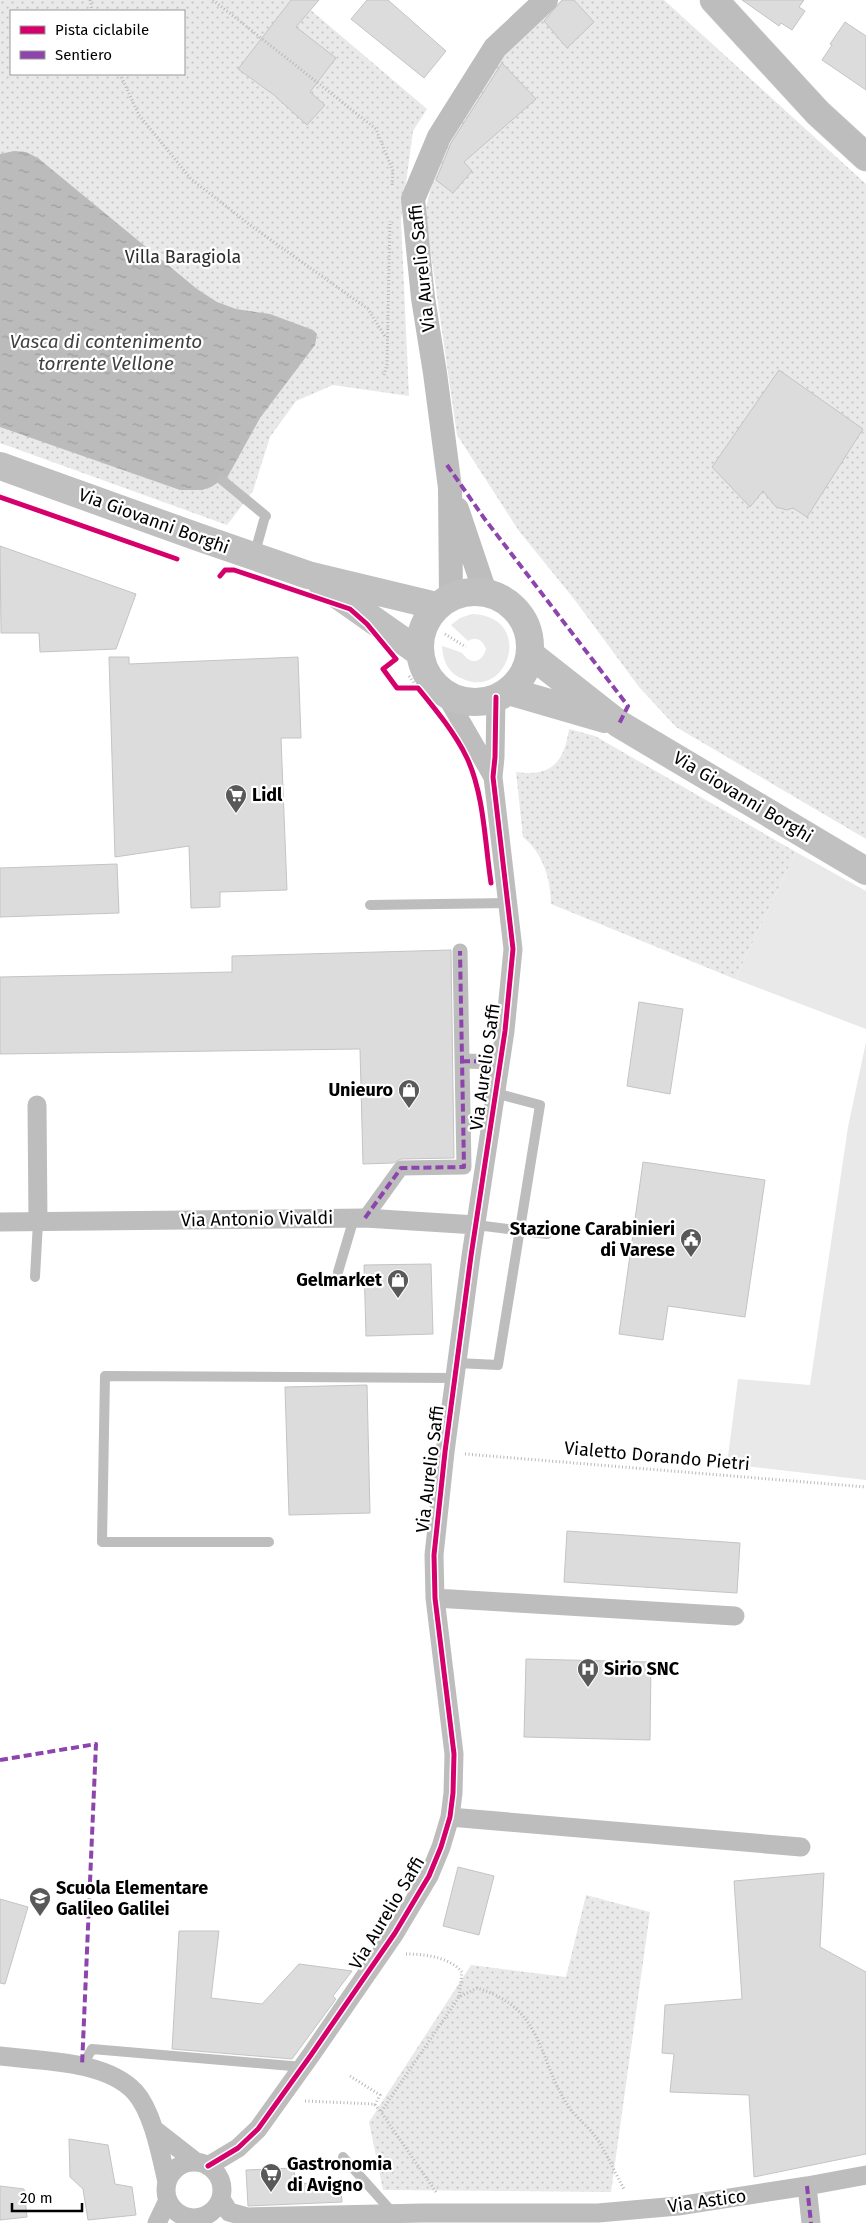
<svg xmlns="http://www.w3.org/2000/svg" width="866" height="2223" font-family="'Fira Sans',sans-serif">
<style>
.green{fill:#e9e9e9}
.park{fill:url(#park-dots);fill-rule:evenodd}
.water{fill:url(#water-ripples)}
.building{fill:#dcdcdc;stroke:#c4c4c4}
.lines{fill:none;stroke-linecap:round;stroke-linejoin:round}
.primary-casing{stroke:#dbdbdb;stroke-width:29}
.path{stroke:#b8b8b8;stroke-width:3;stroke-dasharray:1 2.5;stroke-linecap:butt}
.service{stroke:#bdbdbd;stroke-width:10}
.pedestrian{stroke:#bdbdbd;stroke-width:15}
.minor{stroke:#bdbdbd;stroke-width:19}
.tertiary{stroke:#bdbdbd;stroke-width:24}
.secondary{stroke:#c0c0c0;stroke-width:28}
.primary{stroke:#bdbdbd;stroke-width:28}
.quiet{stroke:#8e44ad;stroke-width:4;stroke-dasharray:8 4;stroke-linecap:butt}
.cycleway-casing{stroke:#fff;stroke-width:8}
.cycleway{stroke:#d6006c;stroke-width:5}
.labels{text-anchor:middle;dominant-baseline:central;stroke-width:4.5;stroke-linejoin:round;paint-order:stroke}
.park-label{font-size:18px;fill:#2e2e2e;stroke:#fff}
.street-label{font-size:18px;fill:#000;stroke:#fff}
.poi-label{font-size:18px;font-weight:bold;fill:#000;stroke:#fff;text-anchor:start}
.water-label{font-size:19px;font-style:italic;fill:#3f3f3f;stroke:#fff}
</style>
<defs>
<pattern id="park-dots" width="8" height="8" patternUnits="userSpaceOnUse" patternTransform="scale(1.25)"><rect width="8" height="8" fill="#e9e9e9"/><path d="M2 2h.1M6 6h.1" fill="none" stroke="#c6c6c6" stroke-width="1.8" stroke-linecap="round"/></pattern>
<pattern id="water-ripples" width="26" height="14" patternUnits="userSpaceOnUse" patternTransform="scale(1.25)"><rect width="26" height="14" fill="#bbb"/><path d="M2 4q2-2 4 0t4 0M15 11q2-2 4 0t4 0" fill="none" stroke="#9f9f9f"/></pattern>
</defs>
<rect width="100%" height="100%" fill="#fff"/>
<path class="green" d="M 472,614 C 535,616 509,700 463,679 C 448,673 443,661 442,646 C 448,648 456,650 462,653 C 464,655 465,657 468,659 C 477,665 484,657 486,649 C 483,640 476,636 468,641 L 451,625 L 460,618 Z
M 796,852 L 866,891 L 866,1029 L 735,979 Z
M 866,1042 L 866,1480 L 727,1464 L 738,1379 L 810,1385 L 848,1127 Z"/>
<path class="park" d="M 0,0 L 299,0 L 427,109 L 413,131 L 401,220 L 409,396 L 333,385 L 296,401 L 270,437 L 253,491 L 227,525 L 0,443 ZM 11,11 L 184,11 L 184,74 L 11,74 Z
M 562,0 L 664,0 L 866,184 L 866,839 L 676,727 L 639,687 L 574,599 L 519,531 L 457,435 L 425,212 L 436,166 L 501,56 L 541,17 Z
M 569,729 L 595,736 L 796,852 L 735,979 L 551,904 C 551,880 543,853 523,837 L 516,772 C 551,777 564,763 569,729 Z
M 586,1895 L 650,1912 L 611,2192 L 383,2190 L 369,2122 L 471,1965 L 566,1977 Z"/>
<path class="water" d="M 14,151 L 26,152 L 38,158 L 197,289 L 217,302 L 236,309 L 270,314 L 313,330 L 317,334 L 315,345 L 260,418 L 228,476 L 211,487 L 202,490 L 180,490 L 0,427 L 0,154 Z"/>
<path class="building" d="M 291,0 L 319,0 L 296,27 L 336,58 L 310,92 L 325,105 L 307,125 L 274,95 L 238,69 Z
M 367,0 L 388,0 L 446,51 L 424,78 L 351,19 Z
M 562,0 L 574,0 L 594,22 L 567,48 L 544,21 Z
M 742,0 L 804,0 L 799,7 L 805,11 L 792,30 L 781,23 L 779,26 Z
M 845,22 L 866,36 L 866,90 L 822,60 L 832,45 L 830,44 Z
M 502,63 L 536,99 L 464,162 L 472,171 L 453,193 L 436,180 L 451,143 Z
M 779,370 L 863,429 L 807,517 L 793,508 L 787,510 L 776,507 L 763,491 L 750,507 L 712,467 Z
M 0,546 L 136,594 L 116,649 L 40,652 L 39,633 L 1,633 Z
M 109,657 L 129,657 L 129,664 L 298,657 L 301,738 L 281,738 L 287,890 L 220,892 L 220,907 L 191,908 L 189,846 L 115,857 Z
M 117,864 L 119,913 L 0,917 L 0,868 Z
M 451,950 L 454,1158 L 401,1159 L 393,1163 L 363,1164 L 360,1049 L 0,1054 L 0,977 L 232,972 L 232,956 Z
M 639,1002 L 683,1009 L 670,1094 L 627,1086 Z
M 643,1162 L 765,1180 L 745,1317 L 668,1306 L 663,1340 L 619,1334 Z
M 431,1264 L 433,1334 L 366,1336 L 364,1265 Z
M 367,1385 L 370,1513 L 289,1515 L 285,1387 Z
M 567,1531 L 740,1543 L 737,1593 L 564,1582 Z
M 526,1659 L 651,1662 L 650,1740 L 524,1737 Z
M 458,1867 L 494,1876 L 479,1935 L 443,1926 Z
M 824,1873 L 820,1947 L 866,1972 L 866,2154 L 754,2177 L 749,2095 L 670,2092 L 674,2054 L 662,2053 L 665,2005 L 742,1999 L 734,1881 Z
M 0,1899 L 28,1907 L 5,1984 L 0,1983 Z
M 179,1931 L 219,1931 L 211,1998 L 262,2004 L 299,1964 L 352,1971 L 333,1996 L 336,1999 L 292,2059 L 172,2049 Z
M 69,2139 L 108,2145 L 115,2184 L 132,2187 L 136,2215 L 88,2220 L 83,2189 L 70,2177 Z
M 294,2168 L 295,2184 L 340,2181 L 342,2202 L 248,2206 L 246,2170 Z
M 0,2186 L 24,2189 L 27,2217 L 0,2220 Z"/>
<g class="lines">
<g class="primary-casing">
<path id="primary" d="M 714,0 L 818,113 L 866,157"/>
</g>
<path class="path" d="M 90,0 L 92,11
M 213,0 L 376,129 L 393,171 L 392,185
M 120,74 L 139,115 L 191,179 L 254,228 L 368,309 L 386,338
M 384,375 L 387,364 L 390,221
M 445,634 L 466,647
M 409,676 L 418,688
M 465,1454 L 866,1487
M 406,1954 C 425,1954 449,1957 462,1972 L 459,1997 L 477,1988 C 547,2009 536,2061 571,2110 C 579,2120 590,2128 597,2139 C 607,2154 615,2173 624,2189
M 350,2076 L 380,2095 L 375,2105
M 305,2101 L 374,2104 L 381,2112
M 436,2192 L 381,2112 L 459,1997"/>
<path class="service" d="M 222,480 L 266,516
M 254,556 L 264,520
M 370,905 L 509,903
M 476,1225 L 547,1234
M 338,1272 L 354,1218
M 35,1277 L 38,1222
M 457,1363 L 498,1365 L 540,1105 L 495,1093
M 269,1542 L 102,1542 L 105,1376 L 455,1378
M 82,2066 L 92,2049 L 303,2067
M 343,2157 L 393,2213"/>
<path class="pedestrian" d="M 462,1061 L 500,1062
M 365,1218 L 401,1168 L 464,1167 L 460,951"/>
<path class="minor" d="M 445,694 L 493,777
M 37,1105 L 38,1222
M 0,1222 L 365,1218 L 476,1225
M 435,1598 L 735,1616
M 450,1817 L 801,1847
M 0,2056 C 40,2061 106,2060 135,2092 C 153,2112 161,2156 167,2182
M 155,2130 L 196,2162
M166 2190a28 28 0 1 1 56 0a28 28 0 1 1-56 0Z
M 208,2166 L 238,2148 L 258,2129 L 311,2055 L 395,1933 L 429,1876 L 441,1847 L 450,1817 L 453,1793 L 454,1754 L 435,1598 L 434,1555 L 445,1452 L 471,1256 L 505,1031 L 513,949 L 493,777 L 495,757 L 496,697
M 807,2186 L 811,2223
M 221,2199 L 229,2212 L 247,2217 L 423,2213 L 598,2213 L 678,2206 L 807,2186 L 866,2175
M 157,2223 L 168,2200"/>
<path class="tertiary" d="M 457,509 L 485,592
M 451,597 L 450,488 L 435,373 L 423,298 L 413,199 L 439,137 L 495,48 L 546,0"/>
<path class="secondary" d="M 0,466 L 198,537 L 308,575 L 437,606
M 322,584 L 419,652
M420 647a55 55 0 1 1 110 0a55 55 0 1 1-110 0Z
M 530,654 L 619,724 L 866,871
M 508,691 L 605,719"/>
<use href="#primary" class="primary"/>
<path class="quiet" d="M 447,465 L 484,518 L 628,706 L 619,724
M 462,1061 L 500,1062
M 365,1218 L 401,1168 L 464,1167 L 460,951
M 0,1760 L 96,1744 L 82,2066
M 807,2186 L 811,2223"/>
<g class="cycleway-casing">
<path id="cycleway" d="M 0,497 L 177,559
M 220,576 L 225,570 L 234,570 L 350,609 L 367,624 L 396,659 L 383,669 L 397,688 L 418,688 C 436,710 455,733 467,758 C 484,794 485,844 491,883
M 208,2166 L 238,2148 L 258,2129 L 311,2055 L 395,1933 L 429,1876 L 441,1847 L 450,1817 L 453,1793 L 454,1754 L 435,1598 L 434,1555 L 445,1452 L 471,1256 L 505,1031 L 513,949 L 493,777 L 495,757 L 496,697"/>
</g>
<use href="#cycleway" class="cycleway"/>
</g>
<defs>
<g id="supermarket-pin" transform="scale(1.125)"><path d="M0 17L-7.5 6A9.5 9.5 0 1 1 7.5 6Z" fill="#595959" stroke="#fff"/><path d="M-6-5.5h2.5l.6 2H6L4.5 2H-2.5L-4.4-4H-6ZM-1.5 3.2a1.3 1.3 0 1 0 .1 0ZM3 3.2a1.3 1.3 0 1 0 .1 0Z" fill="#fff"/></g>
<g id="shop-pin" transform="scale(1.125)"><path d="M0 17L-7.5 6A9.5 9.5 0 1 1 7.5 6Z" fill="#595959" stroke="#fff"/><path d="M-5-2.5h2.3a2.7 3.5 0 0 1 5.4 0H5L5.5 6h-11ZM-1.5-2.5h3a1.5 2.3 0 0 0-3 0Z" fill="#fff"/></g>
<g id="civic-pin" transform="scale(1.125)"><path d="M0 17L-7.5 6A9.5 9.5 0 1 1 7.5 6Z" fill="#595959" stroke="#fff"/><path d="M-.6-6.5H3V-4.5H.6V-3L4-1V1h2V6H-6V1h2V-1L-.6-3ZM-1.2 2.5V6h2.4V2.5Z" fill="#fff"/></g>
<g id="hospital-pin" transform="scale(1.125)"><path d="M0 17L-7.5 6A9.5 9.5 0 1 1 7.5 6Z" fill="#595959" stroke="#fff"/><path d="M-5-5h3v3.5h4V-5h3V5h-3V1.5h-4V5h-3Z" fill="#fff"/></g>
<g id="school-pin" transform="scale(1.125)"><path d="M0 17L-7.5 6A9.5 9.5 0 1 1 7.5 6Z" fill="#595959" stroke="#fff"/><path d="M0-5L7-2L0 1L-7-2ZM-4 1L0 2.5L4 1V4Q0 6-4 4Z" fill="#fff"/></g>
</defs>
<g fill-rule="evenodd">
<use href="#supermarket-pin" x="236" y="795"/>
<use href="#shop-pin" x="409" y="1090"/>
<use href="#civic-pin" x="691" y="1239"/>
<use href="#shop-pin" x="398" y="1280"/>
<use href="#hospital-pin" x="588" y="1669"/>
<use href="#school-pin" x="40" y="1898"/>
<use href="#supermarket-pin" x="271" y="2174"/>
</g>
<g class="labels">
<g class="park-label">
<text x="183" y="257">Villa Baragiola</text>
</g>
<g class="street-label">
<text transform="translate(422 268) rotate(-96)">Via Aurelio Saffi</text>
<text transform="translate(154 521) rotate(20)">Via Giovanni Borghi</text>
<text transform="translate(743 797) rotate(31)">Via Giovanni Borghi</text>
<text transform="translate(485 1067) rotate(-82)">Via Aurelio Saffi</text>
<text transform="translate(257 1219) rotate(-1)">Via Antonio Vivaldi</text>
<text transform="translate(657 1456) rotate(5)">Vialetto Dorando Pietri</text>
<text transform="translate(430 1469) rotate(-83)">Via Aurelio Saffi</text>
<text transform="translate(387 1913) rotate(-59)">Via Aurelio Saffi</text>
<text transform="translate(707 2201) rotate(-8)">Via Astico</text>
</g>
<g class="poi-label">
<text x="252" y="795">Lidl</text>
<text x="393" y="1090" text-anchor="end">Unieuro</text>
<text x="675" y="1229" text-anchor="end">Stazione Carabinieri<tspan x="675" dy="21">di Varese</tspan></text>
<text x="382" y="1280" text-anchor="end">Gelmarket</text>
<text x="604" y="1669">Sirio SNC</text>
<text x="56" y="1888">Scuola Elementare<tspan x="56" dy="21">Galileo Galilei</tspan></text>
<text x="287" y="2164">Gastronomia<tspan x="287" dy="21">di Avigno</tspan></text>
</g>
<g class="water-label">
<text x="106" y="341">Vasca di contenimento<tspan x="106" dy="22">torrente Vellone</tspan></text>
</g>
</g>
<rect x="10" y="10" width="175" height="65" fill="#ffffff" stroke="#999999"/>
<rect x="20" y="26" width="25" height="8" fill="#d6006c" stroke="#999999"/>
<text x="55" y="35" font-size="15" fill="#000000">Pista ciclabile</text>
<rect x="20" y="51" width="25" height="8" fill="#8e44ad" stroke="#999999"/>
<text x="55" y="60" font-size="15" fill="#000000">Sentiero</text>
<path d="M12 2203v8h70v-8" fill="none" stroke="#000000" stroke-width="2.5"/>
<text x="20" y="2203" font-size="15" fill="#000000" stroke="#ffffff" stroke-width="4" paint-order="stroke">20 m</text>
</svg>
